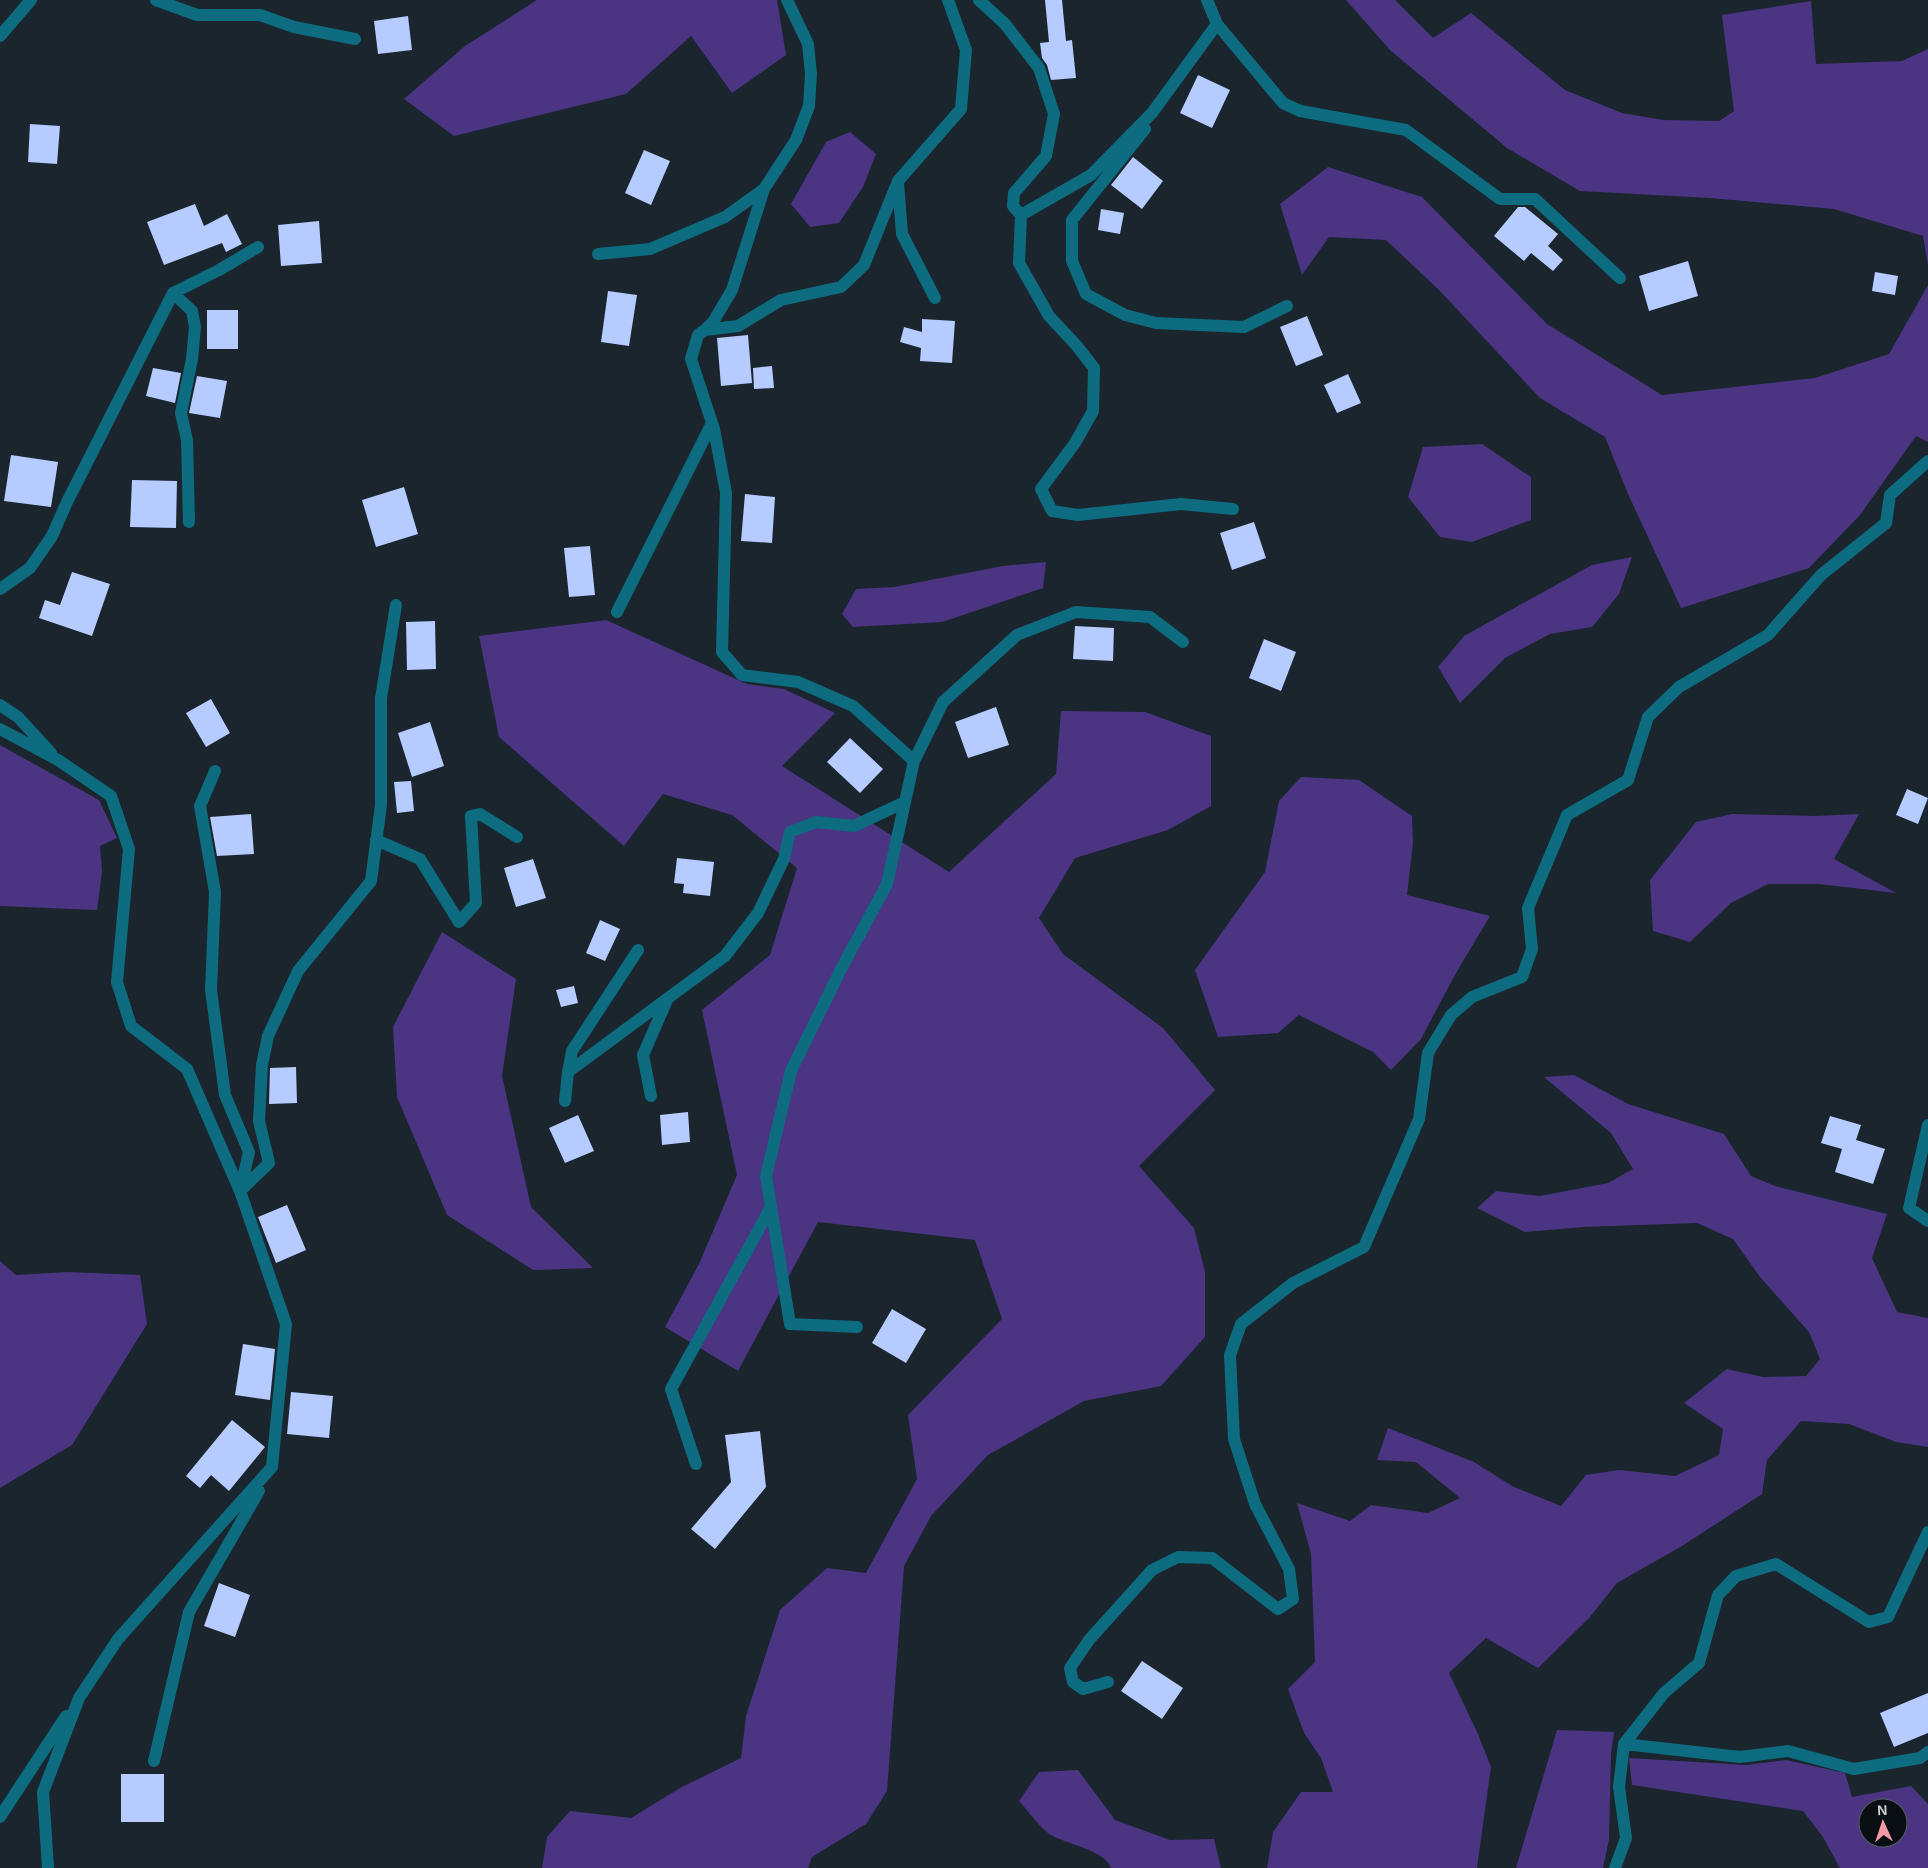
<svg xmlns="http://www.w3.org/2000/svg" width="1928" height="1868" font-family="Helvetica,sans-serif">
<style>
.green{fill:#4b3482;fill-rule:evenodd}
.building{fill:#b6cbff}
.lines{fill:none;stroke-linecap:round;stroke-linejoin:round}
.minor{stroke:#0d6c80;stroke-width:12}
</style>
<rect width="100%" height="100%" fill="#1a252e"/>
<path class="green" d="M 537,0 L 777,0 L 786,55 L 732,93 L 691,36 L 626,94 L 454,136 L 404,99 L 465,46 Z
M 1346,0 L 1395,0 L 1433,38 L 1471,13 L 1565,90 L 1622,113 L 1663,120 L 1719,121 L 1734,111 L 1722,15 L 1811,1 L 1816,64 L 1902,61 L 1928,49 L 1928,265 L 1923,236 L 1834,209 L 1710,198 L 1580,191 L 1507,148 L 1390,50 Z
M 850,132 L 876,154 L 863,187 L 839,223 L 810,227 L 791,204 L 826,142 Z
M 1328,167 L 1422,197 L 1547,324 L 1662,395 L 1815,378 L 1889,354 L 1928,285 L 1928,442 L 1916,436 L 1860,515 L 1809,568 L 1681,608 L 1628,494 L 1605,437 L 1540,398 L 1440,291 L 1386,240 L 1329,237 L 1302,275 L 1280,204 Z
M 1482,444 L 1531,477 L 1531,520 L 1472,542 L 1440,537 L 1408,497 L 1423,447 Z
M 1632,557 L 1619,594 L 1592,627 L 1550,634 L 1505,658 L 1460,703 L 1438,667 L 1464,636 L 1592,565 Z
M 1046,562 L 1043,588 L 942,622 L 853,627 L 842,614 L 856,589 L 894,587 L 1003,566 Z
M 606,620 L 747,684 L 784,689 L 835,713 L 782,766 L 949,872 L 1056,774 L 1061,711 L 1145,712 L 1211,736 L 1211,806 L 1168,830 L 1075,858 L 1039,918 L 1063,954 L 1163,1028 L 1215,1090 L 1139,1166 L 1194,1228 L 1205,1272 L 1205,1337 L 1161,1386 L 1084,1401 L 988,1455 L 931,1516 L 904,1566 L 887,1791 L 866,1824 L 812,1857 L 808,1868 L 542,1868 L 547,1837 L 570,1811 L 631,1818 L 680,1788 L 741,1758 L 746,1716 L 780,1610 L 827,1568 L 866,1573 L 917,1479 L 908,1415 L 1002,1319 L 975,1240 L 818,1222 L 738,1371 L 665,1327 L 699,1264 L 737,1175 L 702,1010 L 770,955 L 797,868 L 732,815 L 663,794 L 624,846 L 499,737 L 479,636 Z
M 0,745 L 99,800 L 117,838 L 100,846 L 102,871 L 97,910 L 0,906 Z
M 1301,777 L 1359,780 L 1412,816 L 1413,843 L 1407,895 L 1490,916 L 1456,973 L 1421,1039 L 1391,1070 L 1373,1052 L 1299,1015 L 1278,1033 L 1218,1037 L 1195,970 L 1265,872 L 1279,801 Z
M 1732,814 L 1816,816 L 1859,814 L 1834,859 L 1896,893 L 1819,884 L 1768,884 L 1731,903 L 1690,942 L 1653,931 L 1650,880 L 1696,822 Z
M 442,932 L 516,979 L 502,1076 L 531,1207 L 593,1268 L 533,1270 L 447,1215 L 397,1097 L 393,1027 Z
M 1574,1075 L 1628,1104 L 1724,1134 L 1751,1176 L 1775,1186 L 1887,1214 L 1872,1258 L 1897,1312 L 1928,1318 L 1928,1447 L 1896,1442 L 1849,1424 L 1801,1421 L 1767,1460 L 1762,1494 L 1682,1546 L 1617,1583 L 1589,1618 L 1538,1668 L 1486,1638 L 1449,1673 L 1478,1734 L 1491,1767 L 1477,1868 L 1267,1868 L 1273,1832 L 1301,1792 L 1333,1792 L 1321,1758 L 1304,1733 L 1288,1689 L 1315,1662 L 1311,1554 L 1297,1503 L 1350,1521 L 1371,1505 L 1428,1513 L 1460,1498 L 1416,1462 L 1377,1460 L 1388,1428 L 1474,1462 L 1512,1486 L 1561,1506 L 1586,1475 L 1619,1470 L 1675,1476 L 1719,1455 L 1723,1429 L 1684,1403 L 1727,1369 L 1763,1377 L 1806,1376 L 1820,1359 L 1809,1332 L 1760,1277 L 1733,1239 L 1697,1223 L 1584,1227 L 1525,1232 L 1477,1208 L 1496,1191 L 1540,1196 L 1608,1183 L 1633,1169 L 1611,1133 L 1544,1077 Z
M 0,1261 L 16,1275 L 67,1272 L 140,1275 L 147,1324 L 72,1445 L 0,1488 Z
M 1557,1730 L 1614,1732 L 1611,1754 L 1609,1839 L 1603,1868 L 1516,1868 Z
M 1629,1758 L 1746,1765 L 1786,1760 L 1845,1773 L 1852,1797 L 1911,1786 L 1928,1804 L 1928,1868 L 1840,1868 L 1823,1837 L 1803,1811 L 1632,1785 ZM 1868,1808 L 1898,1808 L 1898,1838 L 1868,1838 Z
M 1078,1770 L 1115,1820 L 1170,1840 L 1214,1839 L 1221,1868 L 1111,1868 C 1105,1850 1066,1844 1051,1835 C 1042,1830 1027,1810 1019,1801 L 1039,1772 Z"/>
<path class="building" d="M 1045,0 L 1062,0 L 1066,41 L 1072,40 L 1076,78 L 1051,80 L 1047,65 L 1042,58 L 1040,43 L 1049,42 Z
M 408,16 L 412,50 L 378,54 L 374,21 Z
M 1198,75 L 1230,90 L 1212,128 L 1180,113 Z
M 30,124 L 60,126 L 57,164 L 28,162 Z
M 644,150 L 670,161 L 651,205 L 625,193 Z
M 1133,157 L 1163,181 L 1142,209 L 1111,185 Z
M 195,204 L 204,226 L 227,214 L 242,244 L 226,252 L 222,243 L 164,265 L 147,222 Z
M 1518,207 L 1525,207 L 1558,234 L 1548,246 L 1563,260 L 1553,271 L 1531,253 L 1524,261 L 1494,236 Z
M 1101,209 L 1124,213 L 1120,234 L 1098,230 Z
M 319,221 L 322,263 L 281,266 L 278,225 Z
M 1688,261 L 1698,296 L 1649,311 L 1639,276 Z
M 1875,272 L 1898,276 L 1895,295 L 1872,291 Z
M 608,291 L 637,295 L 629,346 L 601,342 Z
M 207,310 L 238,310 L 238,349 L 207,349 Z
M 1307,316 L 1323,355 L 1296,366 L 1280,327 Z
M 922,319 L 955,321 L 952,363 L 920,361 L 921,348 L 900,342 L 904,327 L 922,332 Z
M 748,335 L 752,383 L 721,386 L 717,338 Z
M 772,366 L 774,388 L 754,389 L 753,368 Z
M 153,368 L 181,373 L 175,403 L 146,396 Z
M 1348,374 L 1361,403 L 1337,413 L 1324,385 Z
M 197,376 L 227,381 L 220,418 L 189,413 Z
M 11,455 L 58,462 L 51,507 L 4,501 Z
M 132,480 L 177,481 L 176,528 L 130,527 Z
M 404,487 L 418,534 L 376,547 L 362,500 Z
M 745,494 L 775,497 L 772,543 L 741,541 Z
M 1254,522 L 1266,558 L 1232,570 L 1220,533 Z
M 590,546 L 595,595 L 569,597 L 564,548 Z
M 72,572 L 110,584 L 92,636 L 39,618 L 45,600 L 60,605 Z
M 435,621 L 436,669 L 407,670 L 406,622 Z
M 1075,626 L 1114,628 L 1113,661 L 1073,659 Z
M 1264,639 L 1296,652 L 1281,691 L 1249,678 Z
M 211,699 L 230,733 L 206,747 L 186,713 Z
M 996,707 L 1009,745 L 968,758 L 955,722 Z
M 430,722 L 444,766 L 412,777 L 398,733 Z
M 850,738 L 883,769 L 860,793 L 827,762 Z
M 411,781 L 414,811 L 397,813 L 394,782 Z
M 1907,789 L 1928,798 L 1918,824 L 1896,815 Z
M 251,814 L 254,854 L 217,856 L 210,817 Z
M 677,858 L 714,862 L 710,896 L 683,893 L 684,884 L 674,883 Z
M 533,859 L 546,898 L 516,907 L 504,868 Z
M 600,920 L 620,929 L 605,961 L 586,953 Z
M 574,986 L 578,1003 L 561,1007 L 556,990 Z
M 296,1067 L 297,1103 L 269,1104 L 270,1068 Z
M 688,1112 L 690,1142 L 662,1145 L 660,1115 Z
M 578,1115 L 594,1151 L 565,1163 L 549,1128 Z
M 1830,1116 L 1861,1125 L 1856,1140 L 1885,1149 L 1873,1184 L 1835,1172 L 1842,1149 L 1821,1143 Z
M 287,1205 L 306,1250 L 276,1263 L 258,1217 Z
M 892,1309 L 926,1329 L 906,1363 L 872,1343 Z
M 243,1344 L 275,1349 L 270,1400 L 235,1395 Z
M 291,1392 L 333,1396 L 329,1438 L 287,1434 Z
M 232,1420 L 265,1447 L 229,1491 L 211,1475 L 200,1488 L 186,1476 Z
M 760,1431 L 766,1487 L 715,1549 L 691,1529 L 731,1482 L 725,1435 Z
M 219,1583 L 250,1595 L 235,1637 L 204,1626 Z
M 1142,1661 L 1183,1688 L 1162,1719 L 1121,1691 Z
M 1928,1693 L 1928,1733 L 1894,1747 L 1880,1713 Z
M 121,1774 L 164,1774 L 164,1822 L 121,1822 Z"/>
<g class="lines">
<path class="minor" d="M 156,0 L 197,15 L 260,15 L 294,27 L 355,39
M 979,0 L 1005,24 L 1039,68 L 1054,114 L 1046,156 L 1014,193 L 1013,206 L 1021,215 L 1091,175 L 1152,113 L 1217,24 L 1207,0
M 1217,24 L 1283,103 L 1300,111 L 1406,130 L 1500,199 L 1535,199 L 1620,278
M 0,36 L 31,0
M 1145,129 L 1072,220 L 1072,261 L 1086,294 L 1125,315 L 1156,323 L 1244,327 L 1287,306
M 898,183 L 902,234 L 935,298
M 1021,215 L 1019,263 L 1049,316 L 1077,346 L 1094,368 L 1093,411 L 1075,443 L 1041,489 L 1052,511 L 1078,515 L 1181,504 L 1233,509
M 598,254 L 650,249 L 725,217 L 764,189
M 173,293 L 192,311 L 195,327 L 192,359 L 181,413 L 187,440 L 189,522
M 705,330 L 713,322 L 732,290 L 764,189 L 796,140 L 809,106 L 811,74 L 808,44 L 787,0
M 0,589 L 30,568 L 52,536 L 67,502 L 173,293 L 219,270 L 258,247
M 617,612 L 712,423
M 0,705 L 18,717 L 51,753
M 0,729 L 58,760 L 111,796 L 129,849 L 117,982 L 131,1026 L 187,1069 L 240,1191 L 286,1324 L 272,1467 L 118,1639 L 79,1698 L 43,1792 L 48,1868
M 914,761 L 853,706 L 798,682 L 742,675 L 722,652 L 726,493 L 714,429 L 691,359 L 698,335 L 705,330 L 738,326 L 781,300 L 841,287 L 864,265 L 898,181 L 961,109 L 966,50 L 948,0
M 215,771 L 200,806 L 215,892 L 211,990 L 225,1095 L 249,1152 L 240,1191
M 376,840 L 420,859 L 459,922 L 476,903 L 471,816 L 480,814 L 517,837
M 638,950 L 572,1051 L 568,1072 L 725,956 L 758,913 L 784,859 L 790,832 L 816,822 L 854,826 L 905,802
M 651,1096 L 643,1055 L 667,1000
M 565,1101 L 568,1072
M 1928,1125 L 1909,1208 L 1928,1221
M 240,1191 L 269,1163 L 259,1121 L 262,1065 L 268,1036 L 298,971 L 371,881 L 381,805 L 381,698 L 396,605
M 857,1327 L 790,1324 L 766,1176 L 791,1071 L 840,971 L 887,884 L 914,761 L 943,702 L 1017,635 L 1076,612 L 1150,617 L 1183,642
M 696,1464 L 671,1389 L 771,1207
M 1108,1682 L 1083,1689 L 1073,1682 L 1070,1668 L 1089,1640 L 1152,1570 L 1178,1557 L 1212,1558 L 1278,1609 L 1293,1599 L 1289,1569 L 1255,1504 L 1234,1439 L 1230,1355 L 1241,1324 L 1293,1283 L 1364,1247 L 1419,1119 L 1428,1053 L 1451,1015 L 1472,997 L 1522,977 L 1532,949 L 1528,908 L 1567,815 L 1628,780 L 1648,717 L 1679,687 L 1768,635 L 1821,575 L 1886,523 L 1890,495 L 1928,461
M 1624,1744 L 1740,1757 L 1788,1751 L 1854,1769 L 1920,1758 L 1928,1752
M 154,1761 L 189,1612 L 259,1491
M 0,1817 L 66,1716
M 1615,1868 L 1626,1838 L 1619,1787 L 1624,1744 L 1664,1693 L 1699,1663 L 1718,1595 L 1736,1576 L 1776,1564 L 1869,1622 L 1888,1617 L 1928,1532"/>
</g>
<g transform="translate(1883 1823) rotate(357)"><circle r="24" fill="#090e12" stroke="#575c61"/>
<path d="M0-4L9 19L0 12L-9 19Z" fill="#f39aa7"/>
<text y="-8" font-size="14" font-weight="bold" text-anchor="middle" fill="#cbd2d8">N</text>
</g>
</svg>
